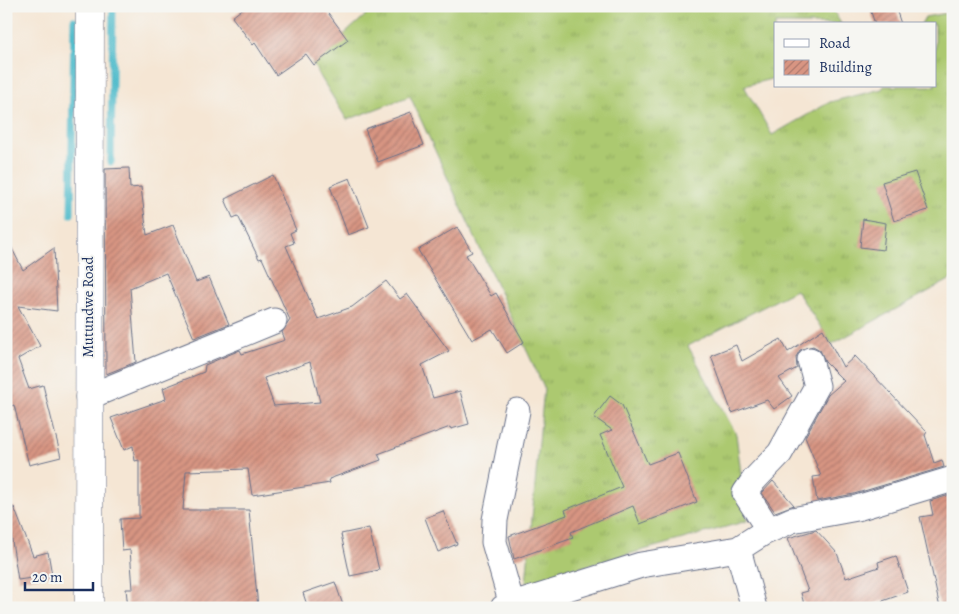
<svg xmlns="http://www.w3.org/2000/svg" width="959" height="614" font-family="Alegreya,serif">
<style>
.grass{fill:url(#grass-tufts);stroke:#647c67}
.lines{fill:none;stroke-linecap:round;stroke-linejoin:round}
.stream{stroke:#50bbcb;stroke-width:7}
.building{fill:url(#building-hatch);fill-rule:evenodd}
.street-casing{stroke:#676f87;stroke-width:27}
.secondary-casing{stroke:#676f87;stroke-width:29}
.street{stroke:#fff;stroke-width:25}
.secondary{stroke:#fff;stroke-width:28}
.labels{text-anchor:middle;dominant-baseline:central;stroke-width:4;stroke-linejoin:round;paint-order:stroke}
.street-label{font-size:15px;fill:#1b2f5e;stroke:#f6f6f2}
</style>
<defs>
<pattern id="grass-tufts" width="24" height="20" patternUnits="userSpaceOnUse" patternTransform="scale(1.25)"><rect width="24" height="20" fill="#acc970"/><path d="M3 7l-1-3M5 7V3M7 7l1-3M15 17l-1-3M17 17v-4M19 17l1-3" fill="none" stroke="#93ad63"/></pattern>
<pattern id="building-hatch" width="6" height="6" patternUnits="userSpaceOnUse" patternTransform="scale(1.25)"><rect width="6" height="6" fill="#d89582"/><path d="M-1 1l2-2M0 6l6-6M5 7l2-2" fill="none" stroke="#ae7a6e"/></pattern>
</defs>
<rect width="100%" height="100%" fill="#f6f6f2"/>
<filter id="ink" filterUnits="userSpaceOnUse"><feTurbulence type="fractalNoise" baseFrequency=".02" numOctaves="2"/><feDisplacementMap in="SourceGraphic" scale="10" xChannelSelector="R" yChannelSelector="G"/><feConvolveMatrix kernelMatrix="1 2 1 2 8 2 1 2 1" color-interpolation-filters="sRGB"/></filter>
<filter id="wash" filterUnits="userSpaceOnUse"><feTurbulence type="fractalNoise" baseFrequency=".0096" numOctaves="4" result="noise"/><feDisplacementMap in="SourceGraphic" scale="20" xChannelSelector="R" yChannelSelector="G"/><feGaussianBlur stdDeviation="1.12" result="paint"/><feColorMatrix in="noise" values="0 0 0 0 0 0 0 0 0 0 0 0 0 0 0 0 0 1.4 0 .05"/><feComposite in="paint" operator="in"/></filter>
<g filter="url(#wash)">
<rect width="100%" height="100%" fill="#f5e6d4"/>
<path class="grass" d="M 355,6 L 831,6 L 841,24 L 775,24 L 775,78 L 744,86 L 772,135 L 830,102 L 882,89 L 884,86 L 935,86 L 935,24 L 921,24 L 925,17 L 953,12 L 953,278 L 832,344 L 796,290 L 688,346 L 736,434 L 747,521 L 526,583 L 544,388 L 410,96 L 347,120 L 312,63 L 366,15 Z"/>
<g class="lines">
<path class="stream" d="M 111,162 L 113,6
M 71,214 L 74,20"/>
</g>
<g id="blocks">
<path class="building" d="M 246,6 L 323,6 L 348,40 L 314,65 L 306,54 L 276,75 L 255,43 L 253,45 L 232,17 Z
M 869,6 L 895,6 L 901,24 L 875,24 Z
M 411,112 L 424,145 L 378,162 L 365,129 Z
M 129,168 L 130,188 L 141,187 L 147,235 L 173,225 L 196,282 L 209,277 L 229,324 L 194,338 L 166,273 L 130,288 L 136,362 L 106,374 L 105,169 Z
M 915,172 L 928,210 L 894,221 L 882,182 Z
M 273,175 L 296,230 L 290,233 L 294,243 L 286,246 L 318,319 L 352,307 L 386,281 L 400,299 L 407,294 L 449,351 L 422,365 L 433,398 L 460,391 L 469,424 L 451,429 L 450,427 L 378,454 L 381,460 L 329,479 L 330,483 L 252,495 L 248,469 L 186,471 L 183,510 L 249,510 L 258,608 L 128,608 L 126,589 L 133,589 L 130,550 L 122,551 L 120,519 L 139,518 L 139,460 L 135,461 L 133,446 L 124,450 L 111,418 L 166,399 L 163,388 L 204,372 L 205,365 L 240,350 L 242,354 L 285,340 L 282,332 L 290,320 L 262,258 L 259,259 L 238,216 L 233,218 L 225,199 ZM 310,362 L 320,402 L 274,406 L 264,378 Z
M 350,178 L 369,227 L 348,235 L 330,186 Z
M 863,219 L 886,223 L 883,250 L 860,247 Z
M 457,227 L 472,252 L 466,255 L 491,296 L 496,293 L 524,342 L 507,353 L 492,329 L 472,340 L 418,250 Z
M 6,237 L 23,270 L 54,248 L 57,311 L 18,306 L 40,346 L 18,359 L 29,389 L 43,385 L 61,457 L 29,465 L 14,405 L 11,406 L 6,393 Z
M 823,329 L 843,367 L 855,356 L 927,432 L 925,435 L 934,463 L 942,460 L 944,467 L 854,494 L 817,501 L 813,477 L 821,476 L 805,437 L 828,395 L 844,381 L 825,362 L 820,350 L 813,346 L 800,350 L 796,357 L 797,368 L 779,378 L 792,396 L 774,409 L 767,400 L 732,413 L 711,355 L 736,345 L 742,361 L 781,339 L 788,352 Z
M 610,396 L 622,405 L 648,464 L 678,453 L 697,502 L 640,524 L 633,506 L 571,532 L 573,538 L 514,559 L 509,536 L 567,515 L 565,510 L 622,487 L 600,435 L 612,430 L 594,417 Z
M 773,481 L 794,505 L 775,512 L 762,493 Z
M 953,494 L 953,608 L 940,608 L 920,517 L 933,515 L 930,501 Z
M 14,507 L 33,556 L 48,552 L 52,575 L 18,580 L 7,509 Z
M 443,511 L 457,544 L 438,552 L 425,518 Z
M 369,528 L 379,570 L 350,576 L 341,534 Z
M 816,530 L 837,553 L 846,578 L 879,567 L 878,562 L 896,556 L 908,592 L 863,608 L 805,608 L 801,593 L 808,591 L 788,538 Z
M 335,582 L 344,608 L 308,608 L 303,593 Z"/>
</g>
</g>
<g filter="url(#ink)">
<use href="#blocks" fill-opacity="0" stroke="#676f87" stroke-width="1"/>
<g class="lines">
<g class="street-casing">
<path id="street" d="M 88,397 L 274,321
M 769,530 L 745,493 L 754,480 L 780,453 L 817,386 L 810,360
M 738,549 L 754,608
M 512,605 L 494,542 L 495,520 L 517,411
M 503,608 L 641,565 L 738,549 L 763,533 L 792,520 L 857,508 L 953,479"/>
</g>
<g class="secondary-casing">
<path id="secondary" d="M 89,608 L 90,6"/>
</g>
<use href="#street" class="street"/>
<use href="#secondary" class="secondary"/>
</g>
</g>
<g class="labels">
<g class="street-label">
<text transform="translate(88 307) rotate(-90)">Mutundwe Road</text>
</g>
</g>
<rect width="959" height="614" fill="none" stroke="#f6f6f2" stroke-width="25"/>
<rect x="774" y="22" width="162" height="65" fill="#f6f6f2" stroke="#9ea6b7"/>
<rect x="784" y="39" width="25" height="8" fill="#ffffff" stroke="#9ea6b7"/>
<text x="819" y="48" font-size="15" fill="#1b2f5e">Road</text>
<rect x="784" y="60" width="25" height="15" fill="url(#building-hatch)" stroke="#9ea6b7"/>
<text x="819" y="72" font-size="15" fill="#1b2f5e">Building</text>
<path d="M25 582v8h68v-8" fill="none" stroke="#1b2f5e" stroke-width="2.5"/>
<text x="32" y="582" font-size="15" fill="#1b2f5e" stroke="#f6f6f2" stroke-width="4" paint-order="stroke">20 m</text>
</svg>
